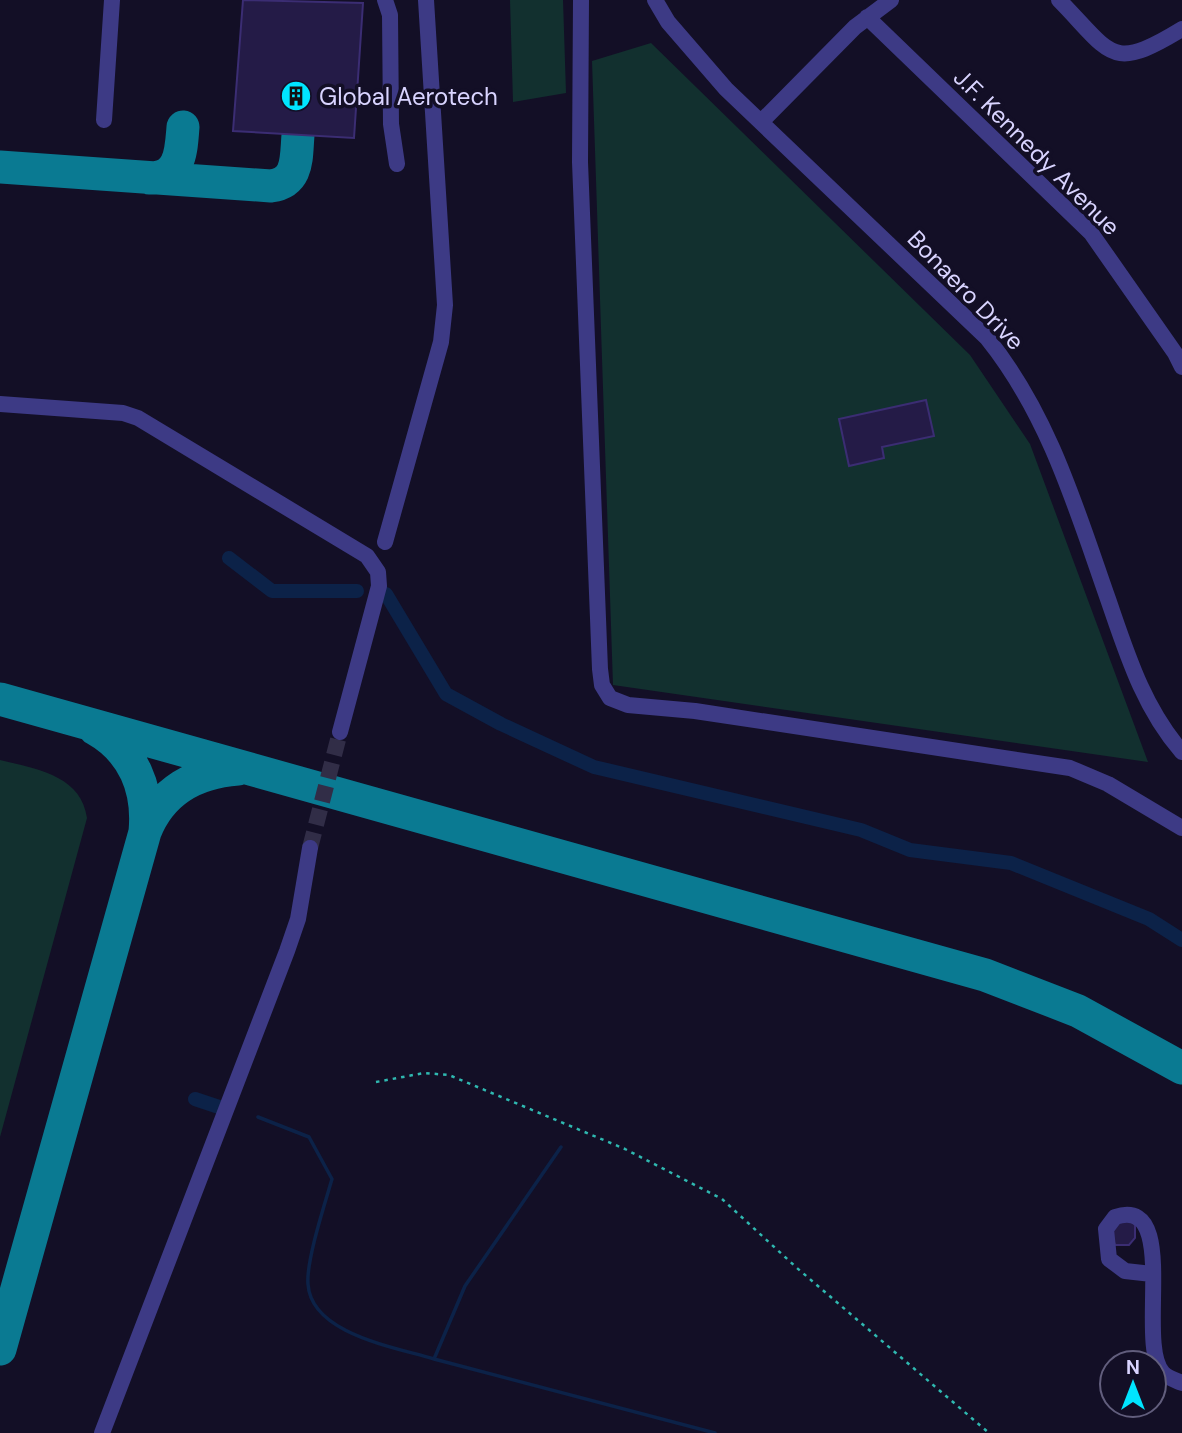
<svg xmlns="http://www.w3.org/2000/svg" width="1182" height="1433" font-family="'DM Sans',sans-serif">
<style>
.green{fill:#12302f}
.lines{fill:none;stroke-linecap:round;stroke-linejoin:round}
.stream{stroke:#0c2248;stroke-width:3.5}
.canal{stroke:#0c2248;stroke-width:14}
.taxiway{stroke:#0a7a92;stroke-width:33}
.building{fill:#241b47;stroke:#3b2d73;stroke-width:2}
.minor-tunnel{stroke:#312d47;stroke-width:16;stroke-dasharray:16 8;stroke-linecap:butt}
.path{stroke:#2fb8b0;stroke-width:2.5;stroke-dasharray:3.5 5;stroke-linecap:butt}
.minor{stroke:#3d3a85;stroke-width:16}
.labels{text-anchor:middle;dominant-baseline:central;stroke-width:7;stroke-linejoin:round;paint-order:stroke}
.poi-label{font-size:24px;fill:#d9d4ff;stroke:#130f26;text-anchor:start}
.street-label{font-size:24px;fill:#d9d4ff;stroke:#130f26}
</style>
<rect width="100%" height="100%" fill="#130f26"/>
<path class="green" d="M 510,0 L 563,0 L 566,93 L 513,102 Z
M 651,43 L 970,355 L 1030,444 L 1148,762 L 613,685 L 592,61 Z
M 0,760 C 36,769 81,775 87,818 L 0,1137 Z"/>
<g class="lines">
<path class="stream" d="M 258,1117 L 309,1137 L 332,1179 C 325,1203 306,1261 308,1284 C 311,1334 395,1347 434,1359 L 465,1286 L 561,1147
M 434,1359 L 715,1433"/>
<path class="canal" d="M 229,558 L 272,591 L 357,591
M 386,594 L 446,694 L 501,724 L 594,767 L 861,830 L 910,850 L 1011,863 L 1149,919 L 1182,940
M 195,1099 L 219,1107"/>
<path class="taxiway" d="M 0,167 L 271,186 C 299,182 296,158 298,135
M 149,178 C 181,178 181,151 183,127
M 0,699 L 985,975 L 1078,1011 L 1182,1068
M 145,832 C 161,791 196,772 238,769
M 0,1349 L 145,832 C 149,789 134,751 95,729"/>
</g>
<path class="building" d="M 243,0 L 363,3 L 354,138 L 233,131 Z
M 926,400 L 934,436 L 882,447 L 884,458 L 849,466 L 839,419 Z
M 1128,1218 L 1135,1225 L 1135,1238 L 1129,1245 L 1115,1245 L 1108,1225 Z"/>
<g class="lines">
<path class="minor-tunnel" d="M 310,848 L 340,732"/>
<path class="path" d="M 376,1082 L 424,1073 L 449,1075 L 625,1149 L 722,1199 L 797,1268 L 989,1433"/>
<path class="minor" d="M 385,0 L 390,15 L 391,124 L 397,164
M 581,0 L 580,162 L 600,669 L 602,685 L 610,698 L 628,705 L 695,711 L 1070,768 L 1108,784 L 1182,828
M 655,0 L 668,22 L 726,89 L 987,338 C 1049,415 1076,508 1108,599 C 1127,654 1143,707 1182,752
M 1059,0 C 1112,54 1110,73 1182,29
M 867,17 L 1091,233 L 1175,353 L 1182,367
M 104,120 L 112,0
M 762,121 L 855,27 L 891,0
M 0,404 L 123,413 L 138,418 L 367,556 L 378,572 L 379,586 L 340,732
M 385,542 L 441,342 L 445,305 L 426,0
M 1152,1274 L 1125,1271 L 1109,1259 L 1106,1229 L 1115,1217 C 1181,1195 1135,1344 1163,1373 C 1168,1378 1175,1380 1182,1383
M 102,1433 L 287,951 L 298,919 L 310,848"/>
</g>
<defs>
<g id="building-disc" transform="scale(1.575)"><circle r="9.5" fill="#00e5ff" stroke="#130f26"/><path d="M-4-6H4V6H1V3H-1V6H-4ZM-2.5-4.3h1.7v1.8h-1.7ZM.8-4.3h1.7v1.8H.8ZM-2.5-1h1.7V.8h-1.7ZM.8-1h1.7V.8H.8Z" fill="#111"/></g>
</defs>
<g fill-rule="evenodd">
<use href="#building-disc" x="296" y="96"/>
</g>
<g class="labels">
<g class="poi-label">
<text x="319" y="96">Global Aerotech</text>
</g>
<g class="street-label">
<text transform="translate(1037 152) rotate(45)">J.F. Kennedy Avenue</text>
<text transform="translate(966 290) rotate(46)">Bonaero Drive</text>
</g>
</g>
<g transform="translate(1133 1384)"><circle r="33" fill="#130f26" stroke="#625e7d" stroke-width="2"/>
<path d="M0-5L12 26L0 18L-12 26Z" fill="#00e5ff"/>
<text y="-10" font-size="19" font-weight="bold" text-anchor="middle" fill="#d9d4ff">N</text>
</g>
</svg>
